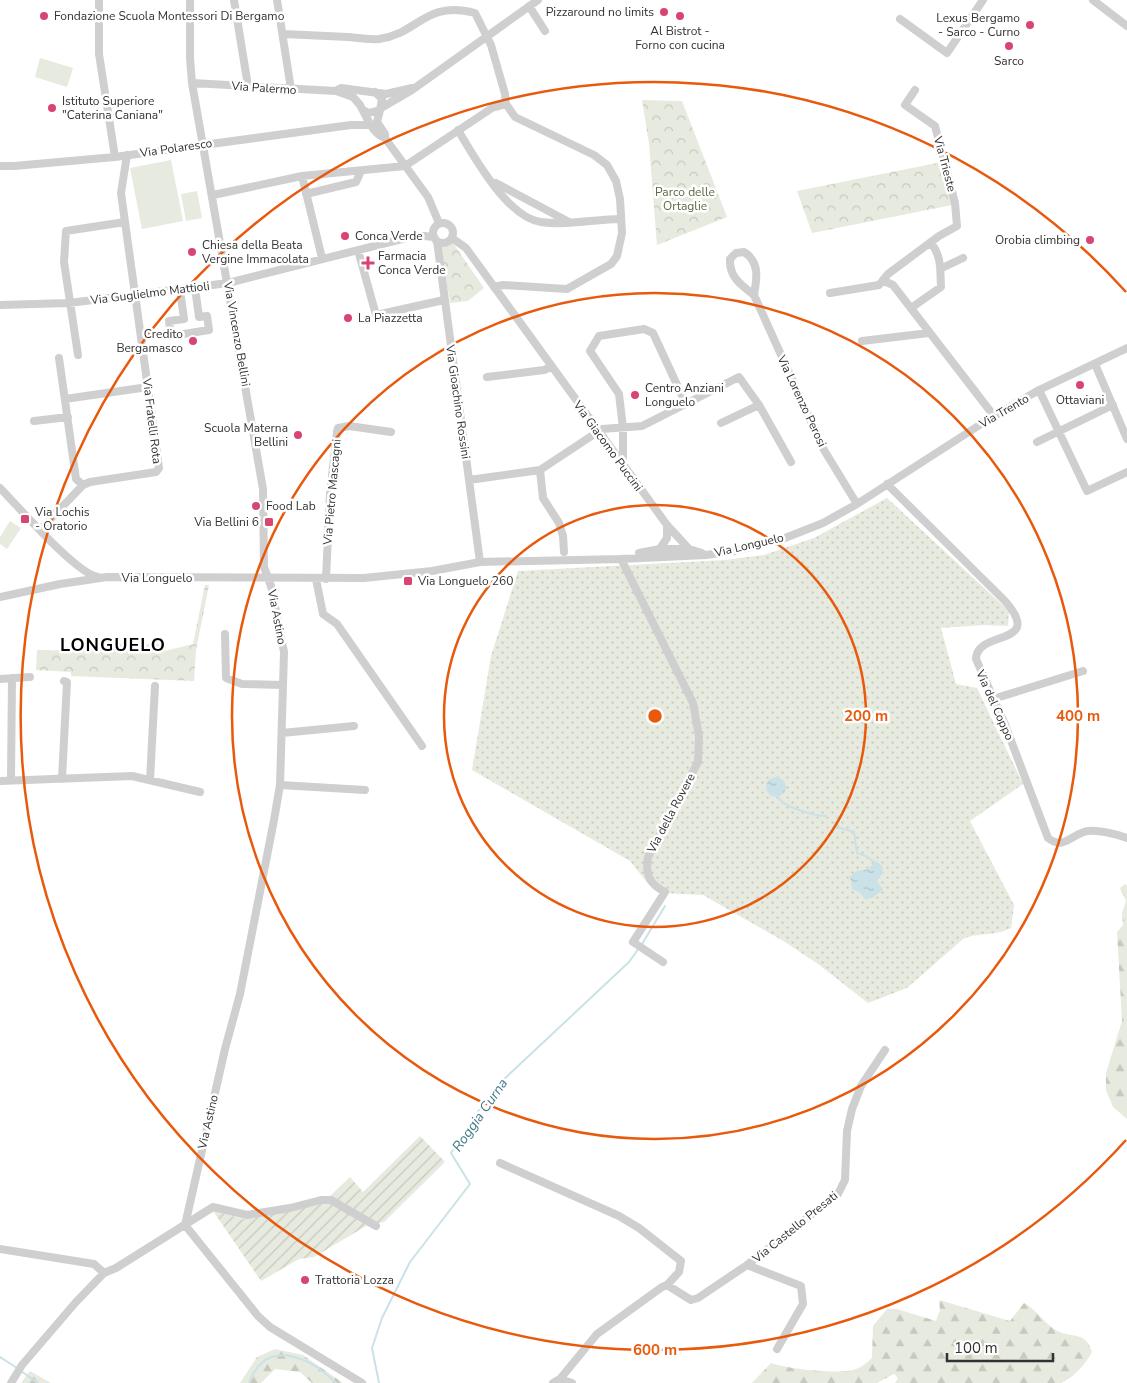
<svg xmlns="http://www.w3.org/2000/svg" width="1127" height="1383" font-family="'Nunito Sans',sans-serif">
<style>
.grass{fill:url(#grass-dots)}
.forest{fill:url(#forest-firs)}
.park{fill:url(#park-crowns)}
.garden{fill:url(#garden-furrows)}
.pitch{fill:#e7eade}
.water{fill:url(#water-ripples)}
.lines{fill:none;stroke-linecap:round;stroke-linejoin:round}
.stream{stroke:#cae2e7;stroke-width:2}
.minor{stroke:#cfcfcf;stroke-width:8}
.ring{fill:none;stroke:#e8590c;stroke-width:2.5}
.poi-dot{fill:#d84571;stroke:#fff;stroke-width:2}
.labels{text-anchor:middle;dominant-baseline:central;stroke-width:5;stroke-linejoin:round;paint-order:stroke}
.poi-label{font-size:12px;fill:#323232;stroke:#fff;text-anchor:start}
.street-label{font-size:12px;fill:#323232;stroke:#fff}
.park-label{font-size:12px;fill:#5e6a42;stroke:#fff}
.water-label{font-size:14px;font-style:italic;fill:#427c88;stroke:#fff}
.district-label{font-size:18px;font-weight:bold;letter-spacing:1px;fill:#000;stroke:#fff}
.centre{fill:#e8590c;stroke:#fff;stroke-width:2.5}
.ring-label{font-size:15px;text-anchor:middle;font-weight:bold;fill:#e8590c;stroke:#fff;stroke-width:5;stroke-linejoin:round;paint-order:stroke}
</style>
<defs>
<pattern id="grass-dots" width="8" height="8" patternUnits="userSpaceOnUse" patternTransform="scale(1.25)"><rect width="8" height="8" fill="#e7eade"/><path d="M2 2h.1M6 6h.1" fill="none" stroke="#c7c9bf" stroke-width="1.8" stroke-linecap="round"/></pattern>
<pattern id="forest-firs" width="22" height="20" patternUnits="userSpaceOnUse" patternTransform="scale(1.25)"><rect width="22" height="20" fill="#e7eade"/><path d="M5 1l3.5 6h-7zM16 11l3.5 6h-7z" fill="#c7c9bf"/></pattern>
<pattern id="park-crowns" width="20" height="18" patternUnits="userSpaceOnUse" patternTransform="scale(1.25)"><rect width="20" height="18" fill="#e7eade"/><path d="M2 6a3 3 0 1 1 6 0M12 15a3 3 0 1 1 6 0" fill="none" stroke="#c7c9bf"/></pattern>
<pattern id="garden-furrows" width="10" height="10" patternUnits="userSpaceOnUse" patternTransform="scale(1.25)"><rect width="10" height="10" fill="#e7eade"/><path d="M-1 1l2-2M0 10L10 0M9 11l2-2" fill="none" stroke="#c7c9bf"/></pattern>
<pattern id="water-ripples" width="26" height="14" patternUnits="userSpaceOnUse" patternTransform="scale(1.25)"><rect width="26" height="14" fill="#cae2e7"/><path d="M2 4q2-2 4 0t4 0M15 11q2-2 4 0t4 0" fill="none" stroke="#aec2c7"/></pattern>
</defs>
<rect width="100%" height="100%" fill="#fff"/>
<path class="grass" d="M 887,498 L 1009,611 L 1008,626 L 984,625 L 941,628 L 956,684 L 977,688 L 1023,784 L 970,821 L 1014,905 L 1011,928 C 993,937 977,932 963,939 L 907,988 L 868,1003 L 818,964 L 785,942 L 703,895 L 662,893 L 649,885 L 630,861 L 472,770 L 491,656 L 518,571 L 725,560 L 764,555 L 814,538 Z"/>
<path class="forest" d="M 1125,884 L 1127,886 L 1127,1119 L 1113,1107 L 1106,1090 L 1106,1073 L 1122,1021 L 1117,932 L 1123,925 L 1122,913 L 1126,901 L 1120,888 Z
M 939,1300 L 1010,1321 L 1024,1303 C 1037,1310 1042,1321 1054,1329 C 1071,1340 1085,1329 1092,1352 C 1085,1365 1074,1377 1061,1383 L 895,1383 L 898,1378 L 894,1374 L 877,1383 L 752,1383 L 771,1363 C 787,1369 841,1375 856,1369 C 863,1367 867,1362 872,1358 L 873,1326 L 887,1309 L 897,1309 L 936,1321 L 940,1310 Z
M 275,1349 L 303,1355 L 343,1383 L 312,1383 L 300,1372 L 275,1369 L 261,1383 L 240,1383 L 257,1357 Z
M 30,1371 L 51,1383 L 21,1383 Z"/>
<path class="park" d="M 642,100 L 682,101 L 727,217 L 657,245 L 649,144 Z
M 942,162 L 952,205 L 812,233 L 797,191 Z
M 453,243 L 484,288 L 468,301 L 450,303 L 441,247 L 449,246 Z
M 205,585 L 209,585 L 196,650 L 194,681 L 71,676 L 71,672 L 36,670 L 37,650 L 98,651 L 100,643 L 164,644 L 165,651 L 193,644 Z"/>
<path class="garden" d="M 420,1136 L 445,1162 L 384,1222 L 366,1226 L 314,1257 L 299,1259 L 261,1281 L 213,1211 L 244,1219 L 287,1212 L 323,1203 L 350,1177 L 363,1192 Z"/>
<path class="pitch" d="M 40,58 L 73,68 L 67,87 L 35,77 Z
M 171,160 L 183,221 L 142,229 L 130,168 Z
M 197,191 L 202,218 L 186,221 L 181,194 Z
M 10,521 L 21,528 L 7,549 L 0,544 L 0,537 Z"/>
<path class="water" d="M766 787a10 10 0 1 1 20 0a10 10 0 1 1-20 0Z
M 877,861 L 882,866 L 883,873 L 877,881 L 883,890 L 872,898 L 865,899 L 859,892 L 852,889 L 850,876 L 857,871 L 869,869 L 873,863 Z"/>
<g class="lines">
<path class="stream" d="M 778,797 C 783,807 814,816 826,816
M 835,822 L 840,828 L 854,832 L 857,853 L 868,857 L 874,862
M 642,944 L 665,906
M 0,1357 L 17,1368
M 21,1371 L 38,1383
M 249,1383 C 267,1336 311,1358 336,1383
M 379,1383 L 372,1348 L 382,1318 L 410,1262 L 470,1184 L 451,1153 L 481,1107 L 501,1082 L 629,962 L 639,948"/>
<path class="minor" d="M 99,0 L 99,54 L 115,157
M 234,0 L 248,86
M 277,0 L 291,89
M 1093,0 L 1127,26
M 529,6 L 545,31
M 900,19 L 947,53 L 983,0
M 283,34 C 305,35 327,36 348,37 C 358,38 369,40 379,39 C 418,34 425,0 475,13 L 491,45 L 505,94 L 506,104 L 515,117 L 594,155 L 607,165 L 616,181 L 620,199 L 622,233 L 617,256 L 611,264 L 567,289 L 503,285 L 494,287
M 192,83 L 336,91 L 341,88 L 386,94 L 412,88
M 336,91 L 353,97 L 360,105
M 361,107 C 367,117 373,135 385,138 L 428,197 L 439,223
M 381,108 L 412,90 L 538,0
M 363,110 L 369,113 L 380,110 L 382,99 L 375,92
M 380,110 L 377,122 L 385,134 L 385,138
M 458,130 C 474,157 508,218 541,222 C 567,226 595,219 621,219
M 0,166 L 14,166 L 115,157 L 351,125 L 370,125
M 302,176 L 322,258
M 496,183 L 569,222
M 306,194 L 356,182 L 361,171
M 213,195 L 302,176 L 405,166 L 492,108 L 506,104
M433 233a10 10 0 1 1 20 0a10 10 0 1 1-20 0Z
M 452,238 L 466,248 L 667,525 L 689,549 L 702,553
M 437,241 L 480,562
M 358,250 L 376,315 L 444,300
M 942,268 L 963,258
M 884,281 L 893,285 L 994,416
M 180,290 L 184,319 L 169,321 L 171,336 L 209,330 L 207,316 L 199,317 L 195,288
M 830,293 L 879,285 L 888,274 L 939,236 L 957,226 L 955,203 L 935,126 L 905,105 L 915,90
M 754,295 C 757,278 760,262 744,252 L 736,253 L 730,259 C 729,277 741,285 754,295 L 824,450 L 857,504
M 0,305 L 69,303 L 228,283 L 406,238 L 424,236 L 434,237
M 911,308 L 941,287 C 940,270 942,257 931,243
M 862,341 L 929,333
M 78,355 L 64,262 L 66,231 L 125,222
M 59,358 L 76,479 L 83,485
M 1095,364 L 1127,439
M 487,377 L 544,370 L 551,367
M 1039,390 L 1087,491 L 1127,472
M 65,399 L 148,387
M 34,421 L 68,417
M 721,423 L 759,405
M 1037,442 L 1113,405
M 623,466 L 623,428 L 619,394 L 590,351 L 599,336 L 644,329 L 653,333 L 685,402
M 540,470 L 543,498 L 559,523 L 563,536 L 564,552
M 469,480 L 540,470 L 602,429 L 642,426 L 739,377 L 759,405 L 791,462
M 887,484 L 1005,601 C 1045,647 977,629 976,659 L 1004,722 L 1048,838 C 1064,851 1072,833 1088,831 C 1100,830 1115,834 1127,838
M 0,488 C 18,506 76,574 98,577
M 41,529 L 83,485 L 90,482 L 156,472 L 159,468 L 121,193 L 127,155
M 659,550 L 667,538 L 667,525
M 639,553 L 660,549 L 689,549
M 621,559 L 693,703 L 699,736 L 698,762 L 648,857 C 645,874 649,884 665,892 L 633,942 L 663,962
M 316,579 L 323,614 L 337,624 L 422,746
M 326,579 L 330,494 L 337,432 L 338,428 L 349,426 L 391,432
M 0,597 L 60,584 L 107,577 L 364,578 L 432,571 L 480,562 L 621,559 L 706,555 L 734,551 L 780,540 L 823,523 L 857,504 L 989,419 L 1039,390 L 1127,348
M 225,634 L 226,678 L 242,684 L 283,685
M 0,679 L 30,677
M 993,699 L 1083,671
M 282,733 L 354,726
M 62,779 L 67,682 L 64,681
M 11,780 L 12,678
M 150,780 L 155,686
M 0,781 L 132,776 L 200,792
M 280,785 L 365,790
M 500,1163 L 619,1216 L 639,1228 L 681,1261 L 679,1272 L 667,1285
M 185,1225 L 225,1049 L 240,994 L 274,820 L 280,785 L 284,652 L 271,586 L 264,567 L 263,489 L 192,83 L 190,58 L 190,0
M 185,1225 L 258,1316 L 270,1327 L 362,1383
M 0,1249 L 94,1264 L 104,1273
M 747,1265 L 801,1286 L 803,1304 L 777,1349
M 560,1379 L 572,1383
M 11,1383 L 22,1365 L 76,1302 L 104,1273 L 116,1268 L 213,1207 L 247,1215 L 290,1208 L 321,1200 L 331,1200 L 376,1226
M 553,1383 L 560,1379 L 597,1334 L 662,1287 L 667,1285 L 691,1300 L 698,1298 L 747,1265 L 838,1194 L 845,1180 L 847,1131 L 852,1109 L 861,1086 L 885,1050"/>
</g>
<g class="ring">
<circle cx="655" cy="716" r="211"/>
<circle cx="655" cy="716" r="423"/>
<path d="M1126 1140A634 634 0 1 1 1126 292"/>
</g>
<g class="poi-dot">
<circle cx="664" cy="12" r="5"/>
<circle cx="44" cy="16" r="5"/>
<circle cx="680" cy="16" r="5"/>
<circle cx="1030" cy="25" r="5"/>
<circle cx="1009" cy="46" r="5"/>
<circle cx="52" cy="108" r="5"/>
<circle cx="345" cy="236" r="5"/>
<circle cx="1090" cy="240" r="5"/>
<circle cx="192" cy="252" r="5"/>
<path d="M365.5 255.5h5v5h5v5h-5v5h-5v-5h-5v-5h5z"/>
<circle cx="348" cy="318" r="5"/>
<circle cx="193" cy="341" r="5"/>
<circle cx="1080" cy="385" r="5"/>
<circle cx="635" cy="395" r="5"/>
<circle cx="298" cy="435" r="5"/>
<circle cx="256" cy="506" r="5"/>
<rect x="20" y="514" width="10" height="10" rx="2.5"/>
<rect x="264" y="517" width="10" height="10" rx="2.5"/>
<rect x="403" y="576" width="10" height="10" rx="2.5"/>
<circle cx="305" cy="1280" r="5"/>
</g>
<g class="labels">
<g class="poi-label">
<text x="654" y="12" text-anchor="end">Pizzaround no limits</text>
<text x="54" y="16">Fondazione Scuola Montessori Di Bergamo</text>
<text x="1020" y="18" text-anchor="end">Lexus Bergamo<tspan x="1020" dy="14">- Sarco - Curno</tspan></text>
<text x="680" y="31" text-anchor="middle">Al Bistrot -<tspan x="680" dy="14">Forno con cucina</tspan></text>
<text x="1009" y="61" text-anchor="middle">Sarco</text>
<text x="62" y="101">Istituto Superiore<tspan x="62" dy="14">"Caterina Caniana"</tspan></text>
<text x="355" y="236">Conca Verde</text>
<text x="1080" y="240" text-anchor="end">Orobia climbing</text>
<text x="202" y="245">Chiesa della Beata<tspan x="202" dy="14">Vergine Immacolata</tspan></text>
<text x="378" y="256">Farmacia<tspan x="378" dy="14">Conca Verde</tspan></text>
<text x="358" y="318">La Piazzetta</text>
<text x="183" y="334" text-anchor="end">Credito<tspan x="183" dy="14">Bergamasco</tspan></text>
<text x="645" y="388">Centro Anziani<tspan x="645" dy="14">Longuelo</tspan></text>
<text x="1080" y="400" text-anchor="middle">Ottaviani</text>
<text x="288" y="428" text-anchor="end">Scuola Materna<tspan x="288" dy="14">Bellini</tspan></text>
<text x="266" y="506">Food Lab</text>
<text x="35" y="512">Via Lochis<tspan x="35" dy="14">- Oratorio</tspan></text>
<text x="259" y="522" text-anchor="end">Via Bellini 6</text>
<text x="418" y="581">Via Longuelo 260</text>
<text x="315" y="1280">Trattoria Lozza</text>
</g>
<g class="street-label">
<text transform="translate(264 88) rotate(4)">Via Palermo</text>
<text transform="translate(176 148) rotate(-8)">Via Polaresco</text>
<text transform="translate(945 164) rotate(75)">Via Trieste</text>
<text transform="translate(150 293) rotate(-7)">Via Guglielmo Mattioli</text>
<text transform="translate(237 334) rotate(80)">Via Vincenzo Bellini</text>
<text transform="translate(802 401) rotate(65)">Via Lorenzo Perosi</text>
<text transform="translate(458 402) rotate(82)">Via Gioachino Rossini</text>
<text transform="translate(1004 411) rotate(-30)">Via Trento</text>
<text transform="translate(152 421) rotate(83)">Via Fratelli Rota</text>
<text transform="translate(608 446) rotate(54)">Via Giacomo Puccini</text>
<text transform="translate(332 492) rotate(-85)">Via Pietro Mascagni</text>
<text transform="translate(749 545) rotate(-13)">Via Longuelo</text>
<text x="157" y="578">Via Longuelo</text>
<text transform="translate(277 617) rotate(79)">Via Astino</text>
<text transform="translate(995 705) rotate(66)">Via del Coppo</text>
<text transform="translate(671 813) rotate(-62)">Via della Rovere</text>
<text transform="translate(208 1122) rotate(-77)">Via Astino</text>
<text transform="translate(795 1227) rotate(-39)">Via Castello Presati</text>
</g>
<g class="park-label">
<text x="685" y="192">Parco delle<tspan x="685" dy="14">Ortaglie</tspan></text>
</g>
<g class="water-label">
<text transform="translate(480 1115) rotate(-55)">Roggia Curna</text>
</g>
<g class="district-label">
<text x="113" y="645">LONGUELO</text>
</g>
</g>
<circle cx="655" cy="716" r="8" class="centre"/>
<g class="ring-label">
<text x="866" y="721">200 m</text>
<text x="1078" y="721">400 m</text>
<text x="655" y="1355">600 m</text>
</g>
<path d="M947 1353v8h106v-8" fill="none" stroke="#323232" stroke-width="2.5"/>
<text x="954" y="1353" font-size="15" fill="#323232" stroke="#ffffff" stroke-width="4" paint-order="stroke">100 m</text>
</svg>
